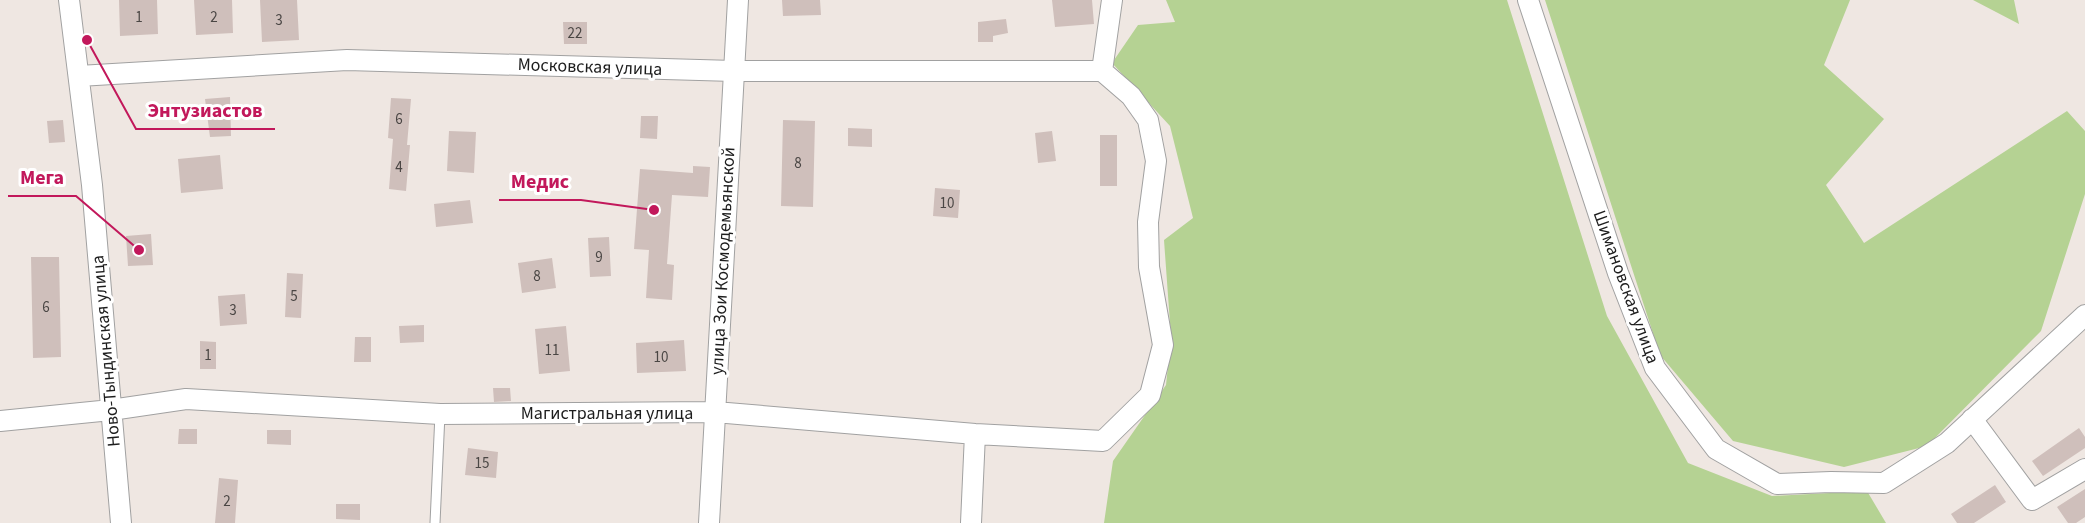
<svg xmlns="http://www.w3.org/2000/svg" width="2085" height="523" font-family="'Source Sans 3',sans-serif">
<style>
.forest{fill:#b5d293}
.building{fill:#cfbfbb}
.lines{fill:none;stroke-linecap:round;stroke-linejoin:round}
.service-casing{stroke:#a1a1a1;stroke-width:11}
.minor-casing{stroke:#a1a1a1;stroke-width:22}
.service{stroke:#fff;stroke-width:9}
.minor{stroke:#fff;stroke-width:20}
.labels{text-anchor:middle;dominant-baseline:central;stroke-width:6;stroke-linejoin:round;paint-order:stroke}
.number-label{font-size:15px;fill:#4a4644}
.street-label{font-size:18px;fill:#1d1d1d;stroke:#fff}
.leader{fill:none;stroke:#c2185b;stroke-width:2}
.callout-dot{fill:#c2185b;stroke:#fff;stroke-width:2}
.callout-label{font-size:20px;text-anchor:middle;font-weight:bold;fill:#c2185b;stroke:#fff;stroke-width:6;stroke-linejoin:round;paint-order:stroke}
</style>
<rect width="100%" height="100%" fill="#efe7e2"/>
<path class="forest" d="M 1166,0 L 1507,0 L 1607,316 L 1688,463 L 1772,496 L 1867,491 L 1886,523 L 1104,523 L 1113,461 L 1166,385 L 1171,337 L 1164,240 L 1193,218 L 1170,126 L 1112,63 L 1138,25 L 1175,22 Z
M 1545,0 L 1850,0 L 1824,65 L 1884,119 L 1826,185 L 1864,243 L 2067,111 L 2085,131 L 2085,194 L 2041,331 L 1927,446 L 1844,467 L 1733,441 L 1660,355 Z
M 1973,0 L 2014,0 L 2019,24 Z"/>
<path class="building" d="M 119,0 L 157,0 L 158,34 L 120,36 Z
M 194,0 L 232,0 L 233,33 L 196,35 Z
M 260,0 L 297,0 L 299,40 L 262,42 Z
M 782,0 L 820,0 L 821,15 L 783,16 Z
M 1052,0 L 1092,0 L 1094,24 L 1055,27 Z
M 1006,19 L 1008,33 L 993,36 L 993,42 L 978,42 L 978,22 Z
M 563,22 L 587,22 L 587,44 L 564,44 Z
M 230,97 L 231,136 L 210,137 L 205,99 Z
M 391,98 L 411,99 L 407,145 L 410,145 L 406,191 L 389,189 L 393,139 L 388,138 Z
M 641,116 L 658,116 L 657,139 L 640,138 Z
M 63,120 L 65,142 L 49,143 L 47,121 Z
M 783,120 L 815,121 L 813,207 L 781,206 Z
M 848,128 L 872,129 L 872,147 L 848,146 Z
M 449,131 L 476,132 L 474,173 L 447,171 Z
M 1052,131 L 1056,161 L 1038,163 L 1035,133 Z
M 1100,135 L 1117,135 L 1117,186 L 1100,186 Z
M 220,155 L 223,189 L 181,193 L 178,159 Z
M 693,166 L 710,167 L 708,197 L 672,195 L 667,264 L 674,265 L 672,300 L 646,298 L 649,250 L 634,249 L 640,169 L 693,173 Z
M 935,188 L 960,190 L 958,218 L 933,216 Z
M 470,200 L 473,223 L 436,227 L 434,204 Z
M 151,234 L 153,265 L 128,266 L 126,236 Z
M 609,237 L 611,276 L 590,277 L 588,238 Z
M 31,257 L 59,257 L 61,357 L 33,358 Z
M 552,258 L 556,288 L 522,293 L 518,263 Z
M 287,273 L 303,274 L 301,318 L 285,317 Z
M 245,294 L 247,324 L 220,326 L 218,296 Z
M 424,325 L 424,342 L 400,343 L 399,326 Z
M 566,326 L 570,371 L 539,374 L 535,329 Z
M 355,337 L 371,337 L 371,362 L 354,362 Z
M 684,340 L 686,371 L 637,373 L 636,343 Z
M 200,341 L 216,342 L 216,369 L 200,369 Z
M 493,388 L 510,388 L 511,401 L 494,402 Z
M 2079,428 L 2085,437 L 2085,448 L 2043,476 L 2032,461 Z
M 179,429 L 197,429 L 197,444 L 178,444 Z
M 267,430 L 291,430 L 291,445 L 267,444 Z
M 468,448 L 498,452 L 496,478 L 465,475 Z
M 219,478 L 238,480 L 235,523 L 215,523 Z
M 1995,485 L 2006,502 L 1974,523 L 1957,523 L 1951,514 Z
M 2085,489 L 2085,517 L 2076,523 L 2068,523 L 2057,507 Z
M 336,504 L 360,504 L 360,520 L 336,519 Z"/>
<g class="lines">
<g class="service-casing">
<path id="service" d="M 435,523 L 440,414"/>
</g>
<g class="minor-casing">
<path id="minor" d="M 69,0 L 92,185 L 121,523
M 1528,0 L 1618,273 L 1655,368 L 1716,449 L 1777,484 L 1831,482 L 1884,483 L 1947,443 L 2085,315
M 79,76 L 347,60 L 734,71 L 1102,71
M 1972,419 L 2032,500 L 2085,469
M 0,421 L 111,410 L 186,399 L 440,414 L 715,412 L 975,434 L 1103,441 L 1150,395 L 1163,345 L 1149,267 L 1148,222 L 1156,161 L 1148,120 L 1131,96 L 1102,71 L 1112,0
M 709,523 L 738,0
M 971,523 L 975,434"/>
</g>
<use href="#service" class="service"/>
<use href="#minor" class="minor"/>
</g>
<g class="labels">
<g class="number-label">
<text x="139" y="17">1</text>
<text x="214" y="17">2</text>
<text x="279" y="20">3</text>
<text x="575" y="33">22</text>
<text x="399" y="119">6</text>
<text x="798" y="163">8</text>
<text x="399" y="167">4</text>
<text x="947" y="203">10</text>
<text x="599" y="257">9</text>
<text x="537" y="276">8</text>
<text x="294" y="296">5</text>
<text x="46" y="307">6</text>
<text x="233" y="310">3</text>
<text x="552" y="350">11</text>
<text x="208" y="355">1</text>
<text x="661" y="357">10</text>
<text x="482" y="463">15</text>
<text x="227" y="501">2</text>
</g>
<g class="street-label">
<text transform="translate(590 67) rotate(2)">Московская улица</text>
<text transform="translate(723 261) rotate(-87)">улица Зои Космодемьянской</text>
<text transform="translate(1626 287) rotate(70)">Шимановская улица</text>
<text transform="translate(106 351) rotate(-95)">Ново-Тындинская улица</text>
<text x="607" y="413">Магистральная улица</text>
</g>
</g>
<path class="leader" d="M87 40L136 129H275M139 250L76 196H8M654 210L581 200H499"/>
<g class="callout-dot">
<circle cx="87" cy="40" r="6"/>
<circle cx="139" cy="250" r="6"/>
<circle cx="654" cy="210" r="6"/>
</g>
<g class="callout-label">
<text x="205" y="117">Энтузиастов</text>
<text x="42" y="184">Мега</text>
<text x="540" y="188">Медис</text>
</g>
</svg>
